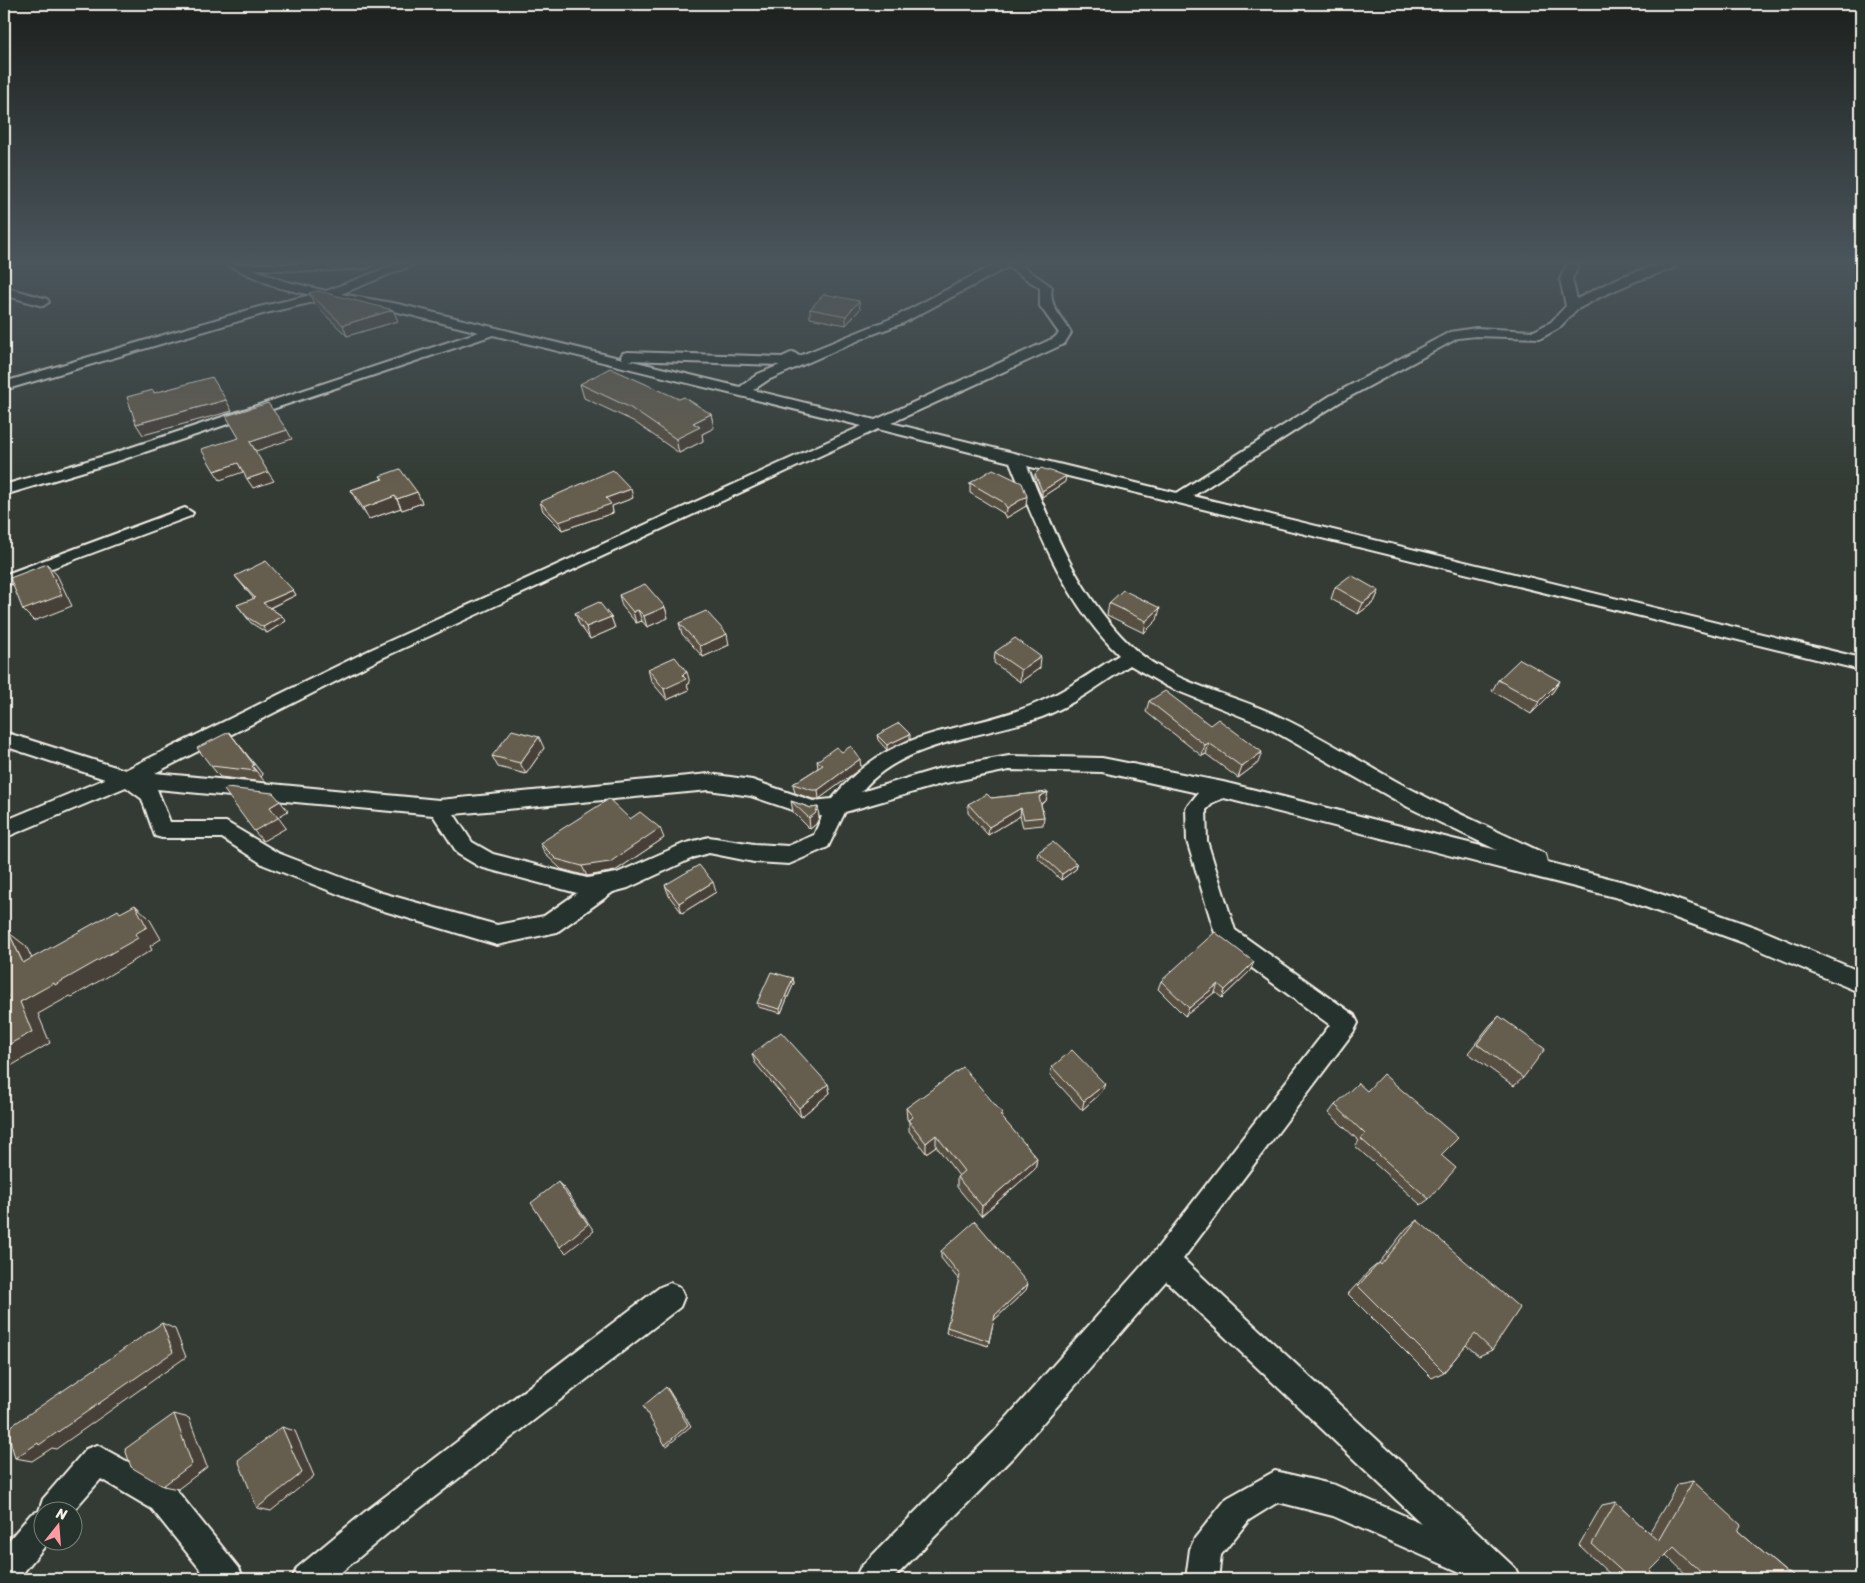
<svg xmlns="http://www.w3.org/2000/svg" width="1865" height="1583" font-family="Sriracha,sans-serif">
<style>
.lines{fill:none;stroke-linecap:round;stroke-linejoin:round}
.minor-casing{stroke:#f4f1e8;stroke-width:4}
.minor{fill:#26332d;fill-rule:evenodd}
.wall{fill:#575043;stroke:#f4f1e8}
.shaded-wall{fill:#474137;stroke:#f4f1e8}
.building{fill:#655d4e;stroke:#f4f1e8}
</style>
<rect width="100%" height="100%" fill="#333b34"/>
<filter id="ink" filterUnits="userSpaceOnUse"><feTurbulence type="fractalNoise" baseFrequency=".02" numOctaves="2"/><feDisplacementMap in="SourceGraphic" scale="10" xChannelSelector="R" yChannelSelector="G"/><feConvolveMatrix kernelMatrix="1 2 1 2 8 2 1 2 1" color-interpolation-filters="sRGB"/></filter>
<g filter="url(#ink)">
<g class="lines">
<g class="minor-casing">
<path id="minor" d="M 225,264 L 373,264 L 367,268 L 313,271 L 253,269 L 284,281 L 326,291 L 397,264 L 415,264 L 341,294 L 398,304 L 623,359 L 621,356 L 623,353 L 628,352 L 782,357 L 793,352 L 799,356 L 895,317 L 995,264 L 1020,264 L 1052,287 C 1048,307 1063,317 1071,333 L 1064,344 L 891,423 L 1177,493 L 1330,396 L 1450,332 L 1476,328 L 1534,331 L 1551,322 L 1566,306 L 1560,279 L 1567,264 L 1579,264 L 1572,279 L 1577,299 C 1605,284 1642,264 1675,264 L 1674,268 L 1636,281 L 1600,297 L 1576,310 L 1559,328 L 1541,338 L 1476,336 L 1458,338 L 1340,402 L 1193,496 L 1861,658 L 1861,670 L 1027,466 C 1053,530 1079,595 1129,644 C 1169,684 1229,692 1278,716 C 1321,736 1361,762 1403,785 C 1449,810 1498,831 1545,854 L 1547,862 L 1635,885 L 1757,928 L 1861,972 L 1861,993 L 1741,942 L 1626,900 L 1224,798 L 1214,802 L 1206,810 L 1207,841 L 1235,930 L 1354,1015 L 1358,1023 L 1354,1031 L 1183,1259 L 1515,1568 L 1520,1579 L 1476,1579 L 1333,1516 L 1278,1502 L 1249,1520 L 1221,1555 L 1218,1579 L 1186,1579 L 1190,1549 L 1195,1538 L 1227,1498 L 1275,1471 L 1335,1485 L 1421,1523 L 1166,1281 L 1015,1455 L 893,1579 L 855,1579 L 860,1568 L 993,1433 L 1155,1251 L 1330,1025 L 1218,943 L 1187,841 L 1186,808 L 1198,793 L 1102,772 L 1009,770 L 941,784 L 845,812 L 828,847 L 796,861 L 789,864 L 754,862 L 709,853 L 695,857 L 628,888 L 613,892 L 557,932 L 497,945 L 371,907 L 264,865 L 222,838 L 162,838 L 155,836 L 142,799 L 126,787 L 4,838 L 4,821 L 105,779 L 4,746 L 4,732 L 125,770 L 370,650 L 862,426 L 493,335 L 121,460 L 4,495 L 4,485 L 111,454 L 479,332 L 398,312 L 327,299 L 266,313 L 4,390 L 4,382 L 259,307 L 311,295 L 276,287 ZM 1008,267 L 1040,288 L 1040,306 L 1059,333 L 1054,338 L 875,420 L 753,390 L 768,380 L 873,334 L 903,323 ZM 628,360 L 780,365 L 758,374 L 740,387 ZM 878,429 L 1010,462 C 1038,531 1065,602 1119,655 C 1090,673 1062,694 1030,706 C 950,737 892,725 832,799 L 813,801 L 752,780 L 709,774 L 439,800 L 155,773 L 382,658 ZM 1130,665 L 1168,687 L 1263,725 L 1408,807 L 1497,850 L 1223,782 L 1102,758 L 1009,756 L 941,768 L 861,792 C 901,741 985,737 1042,717 C 1074,705 1102,683 1130,665 ZM 157,789 L 433,815 L 458,854 L 480,867 L 577,893 L 544,916 L 497,925 L 382,893 L 278,853 L 226,822 L 170,822 ZM 709,790 L 751,796 L 813,817 L 822,816 L 814,835 L 788,846 L 754,844 L 709,837 L 683,844 L 617,873 L 587,878 L 493,854 L 472,842 L 454,814 Z
M 4,287 L 47,299 L 49,302 L 43,306 L 4,295 Z
M 185,508 L 193,513 L 191,516 L 4,586 L 4,575 Z
M 670,1283 L 680,1287 L 684,1297 L 680,1307 L 388,1533 L 333,1579 L 292,1579 L 297,1568 L 366,1511 L 660,1287 Z
M 97,1445 L 174,1487 L 239,1568 L 244,1579 L 208,1579 L 152,1509 L 101,1479 L 72,1512 L 72,1510 L 42,1510 L 42,1540 L 50,1540 L 18,1579 L 4,1579 L 4,1546 L 31,1514 L 39,1511 L 43,1499 L 86,1449 Z"/>
</g>
<use href="#minor" class="minor"/>
</g>
<path class="wall" d="M 309,293 L 393,310 L 398,321 L 347,336 L 314,304 Z
M 810,309 L 860,309 L 846,325 L 810,318 Z
M 580,384 L 711,414 L 714,428 L 702,434 L 703,441 L 679,453 L 633,421 L 584,398 Z
M 1035,474 L 1065,482 L 1042,497 L 1035,480 Z
M 380,476 L 417,492 L 422,503 L 402,510 L 401,508 L 369,519 L 357,502 L 351,490 L 382,479 Z
M 970,483 L 1026,506 L 1006,518 L 1003,513 L 970,493 Z
M 633,498 L 612,506 L 613,513 L 562,530 L 543,511 L 540,502 Z
M 235,576 L 293,590 L 296,595 L 270,608 L 282,616 L 286,621 L 267,633 L 251,623 L 237,605 L 254,599 L 239,581 Z
M 1335,587 L 1379,591 L 1374,602 L 1358,614 L 1331,599 Z
M 619,595 L 665,607 L 668,618 L 647,627 L 642,621 L 636,623 L 622,606 Z
M 1109,603 L 1157,620 L 1144,633 L 1107,615 Z
M 575,613 L 611,617 L 615,628 L 590,639 L 579,624 Z
M 679,623 L 729,645 L 703,657 L 682,634 Z
M 995,652 L 1040,668 L 1020,682 L 994,663 Z
M 648,669 L 690,683 L 687,685 L 689,690 L 667,700 L 651,681 Z
M 1498,680 L 1560,681 L 1552,693 L 1531,714 L 1492,691 Z
M 1149,701 L 1258,763 L 1238,778 L 1206,754 L 1202,756 L 1146,712 Z
M 229,732 L 263,775 L 261,777 L 265,782 L 220,777 L 211,766 Z
M 877,735 L 910,739 L 887,750 L 878,740 Z
M 544,748 L 526,774 L 498,767 L 492,756 Z
M 817,761 L 861,768 L 819,799 L 813,799 L 795,793 L 793,784 L 818,768 Z
M 1048,792 L 1046,801 L 1041,804 L 1044,817 L 1043,825 L 1023,827 L 1020,816 L 988,835 L 968,813 L 968,804 L 991,798 Z
M 791,801 L 811,808 L 818,807 L 819,818 L 816,824 L 810,829 L 793,812 Z
M 664,838 L 615,871 L 587,876 L 561,869 L 545,854 L 540,843 Z
M 1038,852 L 1077,864 L 1076,869 L 1061,880 L 1037,857 Z
M 665,885 L 716,892 L 682,913 L 669,896 Z
M 1250,971 L 1222,998 L 1215,992 L 1185,1016 L 1158,989 L 1161,981 Z
M 793,978 L 794,983 L 781,1013 L 758,1007 L 757,1003 Z
M 1499,1016 L 1523,1078 L 1514,1086 L 1468,1053 L 1490,1025 Z
M 752,1054 L 828,1084 L 830,1093 L 801,1117 L 755,1063 Z
M 1052,1067 L 1102,1092 L 1082,1110 L 1050,1075 Z
M 1335,1105 L 1441,1155 L 1429,1199 L 1421,1205 L 1355,1146 L 1359,1141 L 1329,1113 Z
M 906,1108 L 1002,1113 L 1002,1118 L 1037,1158 L 1035,1169 L 981,1216 L 957,1187 L 957,1177 L 959,1176 L 936,1146 L 926,1153 L 909,1131 L 909,1122 L 907,1119 Z
M 1417,1220 L 1492,1350 L 1479,1356 L 1466,1345 L 1444,1372 L 1432,1378 L 1348,1294 L 1369,1271 L 1379,1263 L 1406,1229 Z
M 941,1251 L 1026,1290 L 993,1321 L 988,1346 L 946,1333 L 947,1327 L 959,1280 L 941,1258 Z
M 1693,1481 L 1738,1531 L 1786,1572 L 1789,1572 L 1798,1579 L 1691,1579 L 1666,1555 L 1650,1571 L 1659,1579 L 1615,1579 L 1579,1545 L 1602,1505 L 1616,1502 L 1649,1533 L 1678,1484 Z"/>
<path class="shaded-wall" d="M 859,301 L 860,309 L 846,325 L 846,316 Z
M 393,310 L 398,321 L 347,336 L 343,325 Z
M 226,400 L 232,411 L 143,435 L 136,424 Z
M 711,414 L 714,428 L 702,434 L 703,441 L 679,453 L 676,439 L 693,423 Z
M 287,430 L 292,439 L 256,451 L 250,442 Z
M 238,463 L 243,472 L 220,480 L 214,471 Z
M 268,472 L 274,481 L 253,488 L 247,479 Z
M 1066,476 L 1065,482 L 1042,497 L 1042,491 Z
M 631,489 L 633,498 L 612,506 L 613,513 L 562,530 L 559,522 L 606,498 Z
M 417,492 L 422,503 L 402,510 L 397,499 Z
M 395,496 L 401,508 L 369,519 L 363,508 Z
M 1027,496 L 1026,506 L 1006,518 L 1007,508 Z
M 47,564 L 57,575 L 72,606 L 34,621 L 23,610 Z
M 293,590 L 296,595 L 267,609 L 263,603 Z
M 1379,591 L 1374,602 L 1358,614 L 1363,603 Z
M 665,607 L 668,618 L 647,627 L 644,616 Z
M 1160,608 L 1157,620 L 1144,633 L 1146,621 Z
M 638,610 L 642,621 L 636,623 L 633,612 Z
M 282,616 L 286,621 L 267,633 L 263,627 Z
M 611,617 L 615,628 L 590,639 L 586,627 Z
M 727,634 L 729,645 L 703,657 L 700,646 Z
M 1041,657 L 1040,668 L 1020,682 L 1021,670 Z
M 687,672 L 690,683 L 687,685 L 689,690 L 667,700 L 664,689 L 682,675 Z
M 1560,681 L 1552,693 L 1531,714 L 1539,702 Z
M 229,732 L 263,775 L 261,777 L 252,766 Z
M 910,734 L 910,739 L 887,750 L 887,745 Z
M 539,737 L 544,748 L 526,774 L 520,763 Z
M 1209,743 L 1206,754 L 1202,756 L 1205,745 Z
M 1262,752 L 1258,763 L 1238,778 L 1242,767 Z
M 860,759 L 861,768 L 819,799 L 818,790 Z
M 1048,792 L 1046,801 L 1038,806 L 1039,797 Z
M 280,801 L 288,811 L 278,817 L 286,828 L 263,841 L 254,831 L 270,807 Z
M 818,807 L 819,818 L 816,824 L 810,829 L 809,818 Z
M 1021,808 L 1020,816 L 988,835 L 989,827 Z
M 660,828 L 664,838 L 615,871 L 587,876 L 582,866 Z
M 1077,864 L 1076,869 L 1061,880 L 1062,874 Z
M 713,882 L 716,892 L 682,913 L 679,903 Z
M 135,905 L 149,918 L 161,939 L 150,946 L 152,950 L 72,997 L 70,996 L 38,1014 L 50,1043 L 4,1070 L 4,1047 L 20,1002 L 135,934 Z
M 9,933 L 26,946 L 40,975 L 23,963 Z
M 1254,962 L 1250,971 L 1222,998 L 1225,990 Z
M 793,978 L 794,983 L 781,1013 L 780,1009 Z
M 1218,984 L 1215,992 L 1185,1016 L 1189,1008 Z
M 828,1084 L 830,1093 L 801,1117 L 799,1108 Z
M 1105,1084 L 1102,1092 L 1082,1110 L 1084,1101 Z
M 936,1135 L 936,1146 L 926,1153 L 926,1143 Z
M 1037,1158 L 1035,1169 L 981,1216 L 982,1206 Z
M 558,1182 L 565,1189 L 594,1231 L 566,1253 L 560,1247 Z
M 1028,1284 L 1026,1290 L 993,1321 L 988,1346 L 995,1315 Z
M 162,1323 L 175,1329 L 186,1357 L 56,1449 L 52,1448 L 32,1461 L 15,1458 Z
M 666,1387 L 668,1389 L 691,1426 L 667,1446 L 665,1445 Z
M 174,1414 L 189,1418 L 207,1467 L 178,1489 L 163,1486 Z
M 282,1427 L 295,1431 L 314,1476 L 271,1511 L 257,1508 Z"/>
<path class="building" d="M 318,291 L 393,310 L 343,325 L 309,293 Z
M 824,294 L 859,301 L 846,316 L 810,309 Z
M 610,368 L 679,399 L 684,397 L 711,414 L 693,423 L 700,427 L 676,439 L 629,407 L 580,384 Z
M 212,377 L 226,400 L 136,424 L 127,397 L 153,390 L 154,393 Z
M 268,403 L 287,430 L 250,442 L 268,472 L 247,479 L 238,463 L 214,471 L 201,449 L 239,438 L 226,416 Z
M 1041,468 L 1066,476 L 1042,491 L 1035,474 Z
M 400,469 L 417,492 L 397,499 L 395,496 L 363,508 L 351,490 L 383,479 L 380,476 Z
M 993,469 L 1022,483 L 1027,496 L 1007,508 L 1003,502 L 970,483 Z
M 613,470 L 631,489 L 606,498 L 611,504 L 559,522 L 540,502 Z
M 266,561 L 293,590 L 263,603 L 282,616 L 263,627 L 247,617 L 237,605 L 255,598 L 235,576 Z
M 47,564 L 62,595 L 23,610 L 10,578 Z
M 1351,575 L 1379,591 L 1363,603 L 1335,587 Z
M 645,584 L 665,607 L 644,616 L 638,610 L 633,612 L 619,595 Z
M 1123,590 L 1160,608 L 1146,621 L 1109,603 Z
M 599,602 L 611,617 L 586,627 L 575,613 Z
M 706,611 L 727,634 L 700,646 L 679,623 Z
M 1015,638 L 1041,657 L 1021,670 L 995,652 Z
M 675,657 L 687,672 L 682,675 L 686,679 L 664,689 L 648,669 Z
M 1520,659 L 1560,681 L 1539,702 L 1498,680 Z
M 1165,691 L 1210,725 L 1218,719 L 1262,752 L 1242,767 L 1209,743 L 1205,745 L 1149,701 Z
M 899,723 L 910,734 L 887,745 L 877,735 Z
M 512,730 L 539,737 L 520,763 L 492,756 Z
M 229,732 L 254,765 L 252,766 L 256,771 L 211,766 L 197,748 Z
M 851,746 L 860,759 L 818,790 L 812,790 L 793,784 L 823,765 L 817,761 L 836,747 L 842,752 Z
M 226,788 L 273,793 L 280,801 L 270,807 L 278,818 L 254,831 L 224,790 Z
M 1048,792 L 1039,797 L 1044,817 L 1024,819 L 1021,808 L 989,827 L 968,804 L 987,794 L 991,798 Z
M 609,799 L 630,819 L 640,812 L 660,828 L 610,862 L 582,866 L 556,859 L 540,843 Z
M 791,801 L 811,808 L 818,807 L 815,814 L 809,818 Z
M 1053,842 L 1077,864 L 1062,874 L 1038,852 Z
M 699,865 L 713,882 L 679,903 L 665,885 Z
M 135,905 L 147,927 L 135,934 L 138,938 L 55,985 L 54,983 L 20,1002 L 32,1032 L 4,1047 L 4,999 L 8,997 L 4,988 L 4,936 L 9,933 L 23,963 L 118,910 L 120,913 Z
M 1215,932 L 1254,962 L 1225,990 L 1218,984 L 1189,1008 L 1161,981 Z
M 771,972 L 793,978 L 780,1009 L 757,1003 Z
M 1499,1016 L 1545,1049 L 1523,1078 L 1477,1044 Z
M 781,1032 L 828,1084 L 799,1108 L 752,1054 Z
M 1072,1050 L 1105,1084 L 1084,1101 L 1052,1067 Z
M 963,1067 L 1002,1113 L 1000,1115 L 1037,1158 L 982,1206 L 957,1177 L 964,1171 L 936,1135 L 926,1143 L 908,1120 L 913,1117 L 906,1108 Z
M 1383,1074 L 1458,1138 L 1441,1155 L 1456,1168 L 1429,1199 L 1361,1139 L 1365,1134 L 1335,1105 L 1358,1083 L 1367,1091 Z
M 558,1182 L 588,1224 L 560,1247 L 531,1203 Z
M 1417,1220 L 1520,1308 L 1492,1350 L 1475,1334 L 1444,1372 L 1358,1286 L 1379,1263 L 1381,1265 Z
M 975,1221 L 1028,1284 L 995,1315 L 989,1341 L 947,1327 L 960,1275 L 941,1251 Z
M 162,1323 L 173,1352 L 39,1445 L 38,1443 L 15,1458 L 7,1429 Z
M 666,1387 L 688,1425 L 665,1445 L 643,1406 Z
M 174,1414 L 192,1464 L 163,1486 L 131,1467 L 125,1449 Z
M 282,1427 L 302,1473 L 257,1508 L 238,1460 Z
M 1693,1481 L 1741,1525 L 1738,1531 L 1788,1574 L 1789,1572 L 1798,1579 L 1708,1579 L 1674,1547 L 1650,1571 L 1659,1579 L 1630,1579 L 1592,1544 L 1616,1502 L 1658,1541 Z"/>
</g>
<linearGradient id="sky" x2="0" y2="1"><stop stop-color="#1c201d"/><stop offset="0.54" stop-color="#4a555c"/><stop offset="1" stop-color="#4a555c" stop-opacity="0"/></linearGradient>
<rect width="1865" height="486" fill="url(#sky)"/>
<rect width="1865" height="1583" fill="none" stroke="#26332d" stroke-width="20"/>
<rect x="10" y="10" width="1845" height="1563" fill="none" stroke="#f4f1e8" stroke-width="2" filter="url(#ink)"/>
<g transform="translate(58 1526) rotate(17)"><circle r="24" fill="#26332d" stroke="#787f78"/>
<path d="M0-4L9 19L0 12L-9 19Z" fill="#ff9aa2"/>
<text y="-8" font-size="14" font-weight="bold" text-anchor="middle" fill="#f4f1e8">N</text>
</g>
</svg>
